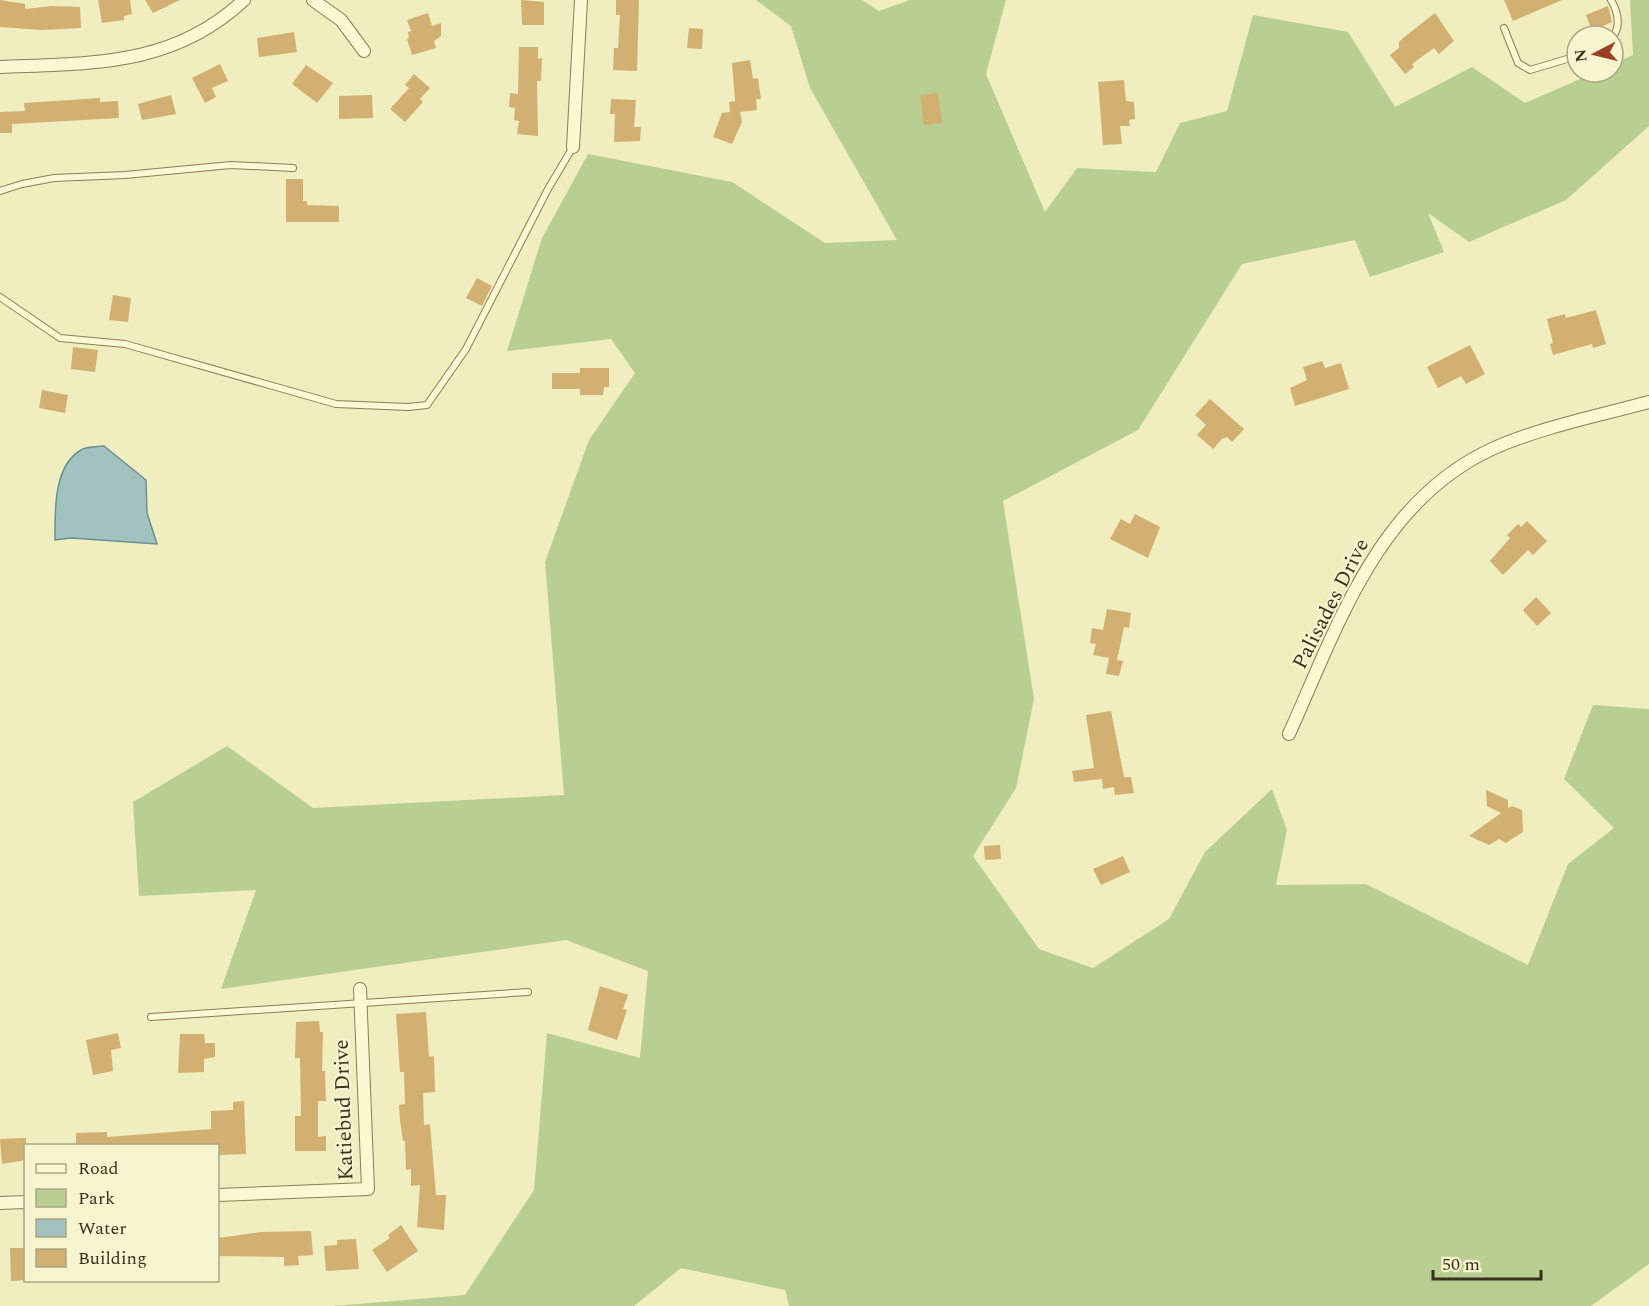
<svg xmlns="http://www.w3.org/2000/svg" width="1649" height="1306" font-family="Spectral,serif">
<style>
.green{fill:#b9cf92}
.water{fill:#a2c2c0;stroke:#699090;stroke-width:1.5}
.building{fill:#d1b072}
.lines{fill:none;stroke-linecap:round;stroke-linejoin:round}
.service-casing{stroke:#8a7e56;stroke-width:8}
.minor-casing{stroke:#8a7e56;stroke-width:14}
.service{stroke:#fbf8d2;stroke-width:6}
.minor{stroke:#fbf8d2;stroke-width:12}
.labels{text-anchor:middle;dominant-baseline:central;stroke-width:4.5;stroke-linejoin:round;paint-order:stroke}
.street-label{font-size:21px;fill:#39301c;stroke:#f7f5cf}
</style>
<rect width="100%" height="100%" fill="#f0edbf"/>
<path class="green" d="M 756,0 L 862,0 L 879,11 L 910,0 L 1006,0 L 986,74 L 1045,212 L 1077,168 L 1156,172 L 1180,123 L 1227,111 L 1253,15 L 1348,32 L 1395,107 L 1472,67 L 1525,103 L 1596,72 L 1613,72 L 1613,64 L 1633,55 L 1630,0 L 1649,0 L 1649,126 L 1566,200 L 1469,242 L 1428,213 L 1444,252 L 1370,277 L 1355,240 L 1242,264 L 1138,430 L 1003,501 L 1034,699 L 1016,788 L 973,856 L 1039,949 L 1093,968 L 1169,919 L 1205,852 L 1272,789 L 1287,830 L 1276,885 L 1366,884 L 1528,965 L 1568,864 L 1614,828 L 1564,779 L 1593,705 L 1649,709 L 1649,1264 L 1591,1306 L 789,1306 L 785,1290 L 681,1268 L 634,1306 L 334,1306 L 465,1295 L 534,1190 L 547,1033 L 640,1058 L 648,971 L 566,940 L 221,989 L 256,890 L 139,896 L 133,802 L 227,746 L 313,808 L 564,795 L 545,562 L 589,440 L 635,373 L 611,339 L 507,351 L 542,238 L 588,154 L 732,182 L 825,243 L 897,240 L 810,88 L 791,26 Z"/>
<path class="water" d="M 104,446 L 146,480 L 147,513 L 157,544 L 71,538 L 55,540 C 55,512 53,466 81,450 C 87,446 98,447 104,446 Z"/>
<path class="building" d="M 0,0 L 25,4 L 25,9 L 52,6 L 80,7 L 81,28 L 41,30 L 0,27 Z
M 98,0 L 130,0 L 132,14 L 124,16 L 124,20 L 102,23 Z
M 145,0 L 180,0 L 153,13 Z
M 521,0 L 544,2 L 544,25 L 522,25 Z
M 616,0 L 639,0 L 637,71 L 613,70 L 614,48 L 618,48 L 620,15 L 616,15 Z
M 1504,0 L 1562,0 L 1513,21 Z
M 1608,6 L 1612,22 L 1592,31 L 1586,15 Z
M 428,13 L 432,26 L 441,23 L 441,36 L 434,41 L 436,48 L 412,55 L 407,39 L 409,38 L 408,32 L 411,31 L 407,20 Z
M 1435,13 L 1454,41 L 1439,54 L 1434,48 L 1412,64 L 1414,67 L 1405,74 L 1390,55 L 1399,48 L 1399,42 L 1403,38 Z
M 689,28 L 703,29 L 702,49 L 687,48 Z
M 294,32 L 297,52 L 259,57 L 257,38 Z
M 519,47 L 538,47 L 538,59 L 542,58 L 541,81 L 537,81 L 538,136 L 517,134 L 519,121 L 514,120 L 515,108 L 509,107 L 510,93 L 518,94 Z
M 750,60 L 753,79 L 758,78 L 761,99 L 756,99 L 757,110 L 740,112 L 742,122 L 732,144 L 713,137 L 722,113 L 730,112 L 729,102 L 735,101 L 732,63 Z
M 220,64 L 228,81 L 212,88 L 216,97 L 205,103 L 192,78 Z
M 306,65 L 333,83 L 317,103 L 292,84 Z
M 414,74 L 430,88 L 420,99 L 423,102 L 405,122 L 390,109 L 409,88 L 405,85 Z
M 1124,80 L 1126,101 L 1134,102 L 1135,119 L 1129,120 L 1130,126 L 1120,126 L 1122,144 L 1103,145 L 1098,82 Z
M 938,93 L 942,123 L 924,125 L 920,95 Z
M 171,95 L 176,114 L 142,120 L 138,104 Z
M 372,95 L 373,118 L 339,119 L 339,96 Z
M 100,98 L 100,102 L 118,101 L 119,118 L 12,124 L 12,133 L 0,133 L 0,112 L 25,111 L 24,103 Z
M 611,99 L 636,100 L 634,127 L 641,127 L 640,141 L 614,142 L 615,114 L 610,114 Z
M 286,179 L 303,179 L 303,201 L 307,201 L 307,205 L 339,206 L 339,222 L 286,222 Z
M 477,278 L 492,286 L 482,306 L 466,298 Z
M 113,295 L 131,298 L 128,322 L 109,320 Z
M 1596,310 L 1606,344 L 1593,348 L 1592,344 L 1553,355 L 1550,344 L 1553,343 L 1547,319 L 1565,314 L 1566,318 Z
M 1470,345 L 1485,374 L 1466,384 L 1461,376 L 1438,388 L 1427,367 Z
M 73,347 L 98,350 L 95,372 L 71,369 Z
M 1322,361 L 1325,368 L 1341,363 L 1349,389 L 1295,406 L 1290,388 L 1307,380 L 1303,367 Z
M 580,368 L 609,368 L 609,387 L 604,387 L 603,395 L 580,395 L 580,389 L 552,389 L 552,373 L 580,373 Z
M 42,390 L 68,395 L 65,413 L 39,408 Z
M 1210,399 L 1244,429 L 1232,442 L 1227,437 L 1222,439 L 1213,449 L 1197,435 L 1206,425 L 1195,415 Z
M 1135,514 L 1160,527 L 1148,558 L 1110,539 L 1121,519 L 1130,524 Z
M 1527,521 L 1547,541 L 1533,555 L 1528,550 L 1503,575 L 1490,561 L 1510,538 L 1507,535 L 1518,524 L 1521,527 Z
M 1536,597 L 1551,613 L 1537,626 L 1523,610 Z
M 1107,609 L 1131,613 L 1129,628 L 1124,627 L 1117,660 L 1123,661 L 1119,676 L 1106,674 L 1109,658 L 1093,655 L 1096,644 L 1090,643 L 1092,628 L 1103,630 Z
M 1111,711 L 1124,777 L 1131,777 L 1134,793 L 1115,795 L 1114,787 L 1103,789 L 1102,779 L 1074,782 L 1072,771 L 1094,768 L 1086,715 Z
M 1486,790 L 1508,800 L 1508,808 L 1512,806 L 1522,810 L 1523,832 L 1506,843 L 1499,839 L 1489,845 L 1469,836 L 1501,813 L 1487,806 Z
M 1000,845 L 1001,859 L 985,860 L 984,846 Z
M 1123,856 L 1130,872 L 1101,885 L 1093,869 Z
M 600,986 L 628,995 L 623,1009 L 627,1010 L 617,1040 L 588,1030 Z
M 426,1012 L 429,1057 L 434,1056 L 435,1092 L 423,1093 L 424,1125 L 430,1124 L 436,1195 L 446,1195 L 444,1230 L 417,1227 L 420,1185 L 411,1186 L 411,1169 L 406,1170 L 405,1141 L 403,1141 L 400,1120 L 399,1105 L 405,1104 L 404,1072 L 400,1072 L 396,1014 Z
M 319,1021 L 320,1032 L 323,1032 L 322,1071 L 325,1071 L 326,1101 L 318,1101 L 318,1137 L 326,1136 L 326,1151 L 295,1151 L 295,1116 L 301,1116 L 300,1058 L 295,1058 L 296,1022 Z
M 118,1033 L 121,1048 L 111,1050 L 113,1071 L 93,1075 L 86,1040 Z
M 180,1034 L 204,1034 L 205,1043 L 215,1043 L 215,1057 L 204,1059 L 204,1072 L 178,1073 Z
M 244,1101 L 246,1154 L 218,1155 L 218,1146 L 107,1146 L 107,1137 L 211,1129 L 211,1111 L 233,1110 L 233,1102 Z
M 107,1132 L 107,1146 L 76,1146 L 76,1133 Z
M 26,1138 L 26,1160 L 2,1164 L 0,1139 Z
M 401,1225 L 418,1251 L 387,1272 L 372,1250 L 390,1238 L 388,1235 Z
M 311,1231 L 313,1255 L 298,1256 L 299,1265 L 284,1266 L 284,1257 L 218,1256 L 218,1238 L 262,1232 Z
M 356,1239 L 359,1269 L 326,1271 L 324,1246 L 337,1245 L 337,1240 Z
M 10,1248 L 26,1248 L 26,1280 L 11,1281 Z"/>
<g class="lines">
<g class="service-casing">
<path id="service" d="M 1611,0 C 1618,12 1621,25 1613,37
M 1504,28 L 1518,63 L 1530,70 L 1577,56
M 0,191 L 22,184 L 54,178 L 125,175 L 231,165 L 293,168
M 0,297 L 60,338 L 125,344 L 336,404 L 408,407 L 427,405 L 466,349 L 548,189 L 573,147
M 151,1017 L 528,992"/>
</g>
<g class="minor-casing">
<path id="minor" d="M 313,0 L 341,20 L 364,51
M 0,67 C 91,63 173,67 244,0
M 573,147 L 581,0
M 1289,734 C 1337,628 1377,502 1492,449 C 1541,427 1597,416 1649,402
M 218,1195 L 368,1189 L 360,989
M 0,1203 L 26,1202"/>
</g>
<use href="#service" class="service"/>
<use href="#minor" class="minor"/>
</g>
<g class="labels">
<g class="street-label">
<text transform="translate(1331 604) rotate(-63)">Palisades Drive</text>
<text transform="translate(344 1110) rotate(-92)">Katiebud Drive</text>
</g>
</g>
<rect x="24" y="1144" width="195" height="138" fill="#f7f5cf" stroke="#aba687" stroke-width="1.5"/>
<rect x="36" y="1164" width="30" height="9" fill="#fbf8d2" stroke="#aba687" stroke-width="1.5"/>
<text x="78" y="1174" font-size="18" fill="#39301c">Road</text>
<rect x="36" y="1189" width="30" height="18" fill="#b9cf92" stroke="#aba687" stroke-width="1.5"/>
<text x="78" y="1204" font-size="18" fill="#39301c">Park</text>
<rect x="36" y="1219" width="30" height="18" fill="#a2c2c0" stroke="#aba687" stroke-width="1.5"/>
<text x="78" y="1234" font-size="18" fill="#39301c">Water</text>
<rect x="36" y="1249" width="30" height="18" fill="#d1b072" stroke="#aba687" stroke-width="1.5"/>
<text x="78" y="1264" font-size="18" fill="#39301c">Building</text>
<g transform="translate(1595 54) rotate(263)"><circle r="28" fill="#f7f5cf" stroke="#aba687" stroke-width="1.5"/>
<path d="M0-4.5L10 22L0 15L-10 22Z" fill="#9d3f22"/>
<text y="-9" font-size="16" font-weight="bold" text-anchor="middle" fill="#39301c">N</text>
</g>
<path d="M1433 1270v9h108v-9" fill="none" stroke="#39301c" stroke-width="3"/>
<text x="1442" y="1270" font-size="18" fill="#39301c" stroke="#f7f5cf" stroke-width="4.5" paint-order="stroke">50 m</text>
</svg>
